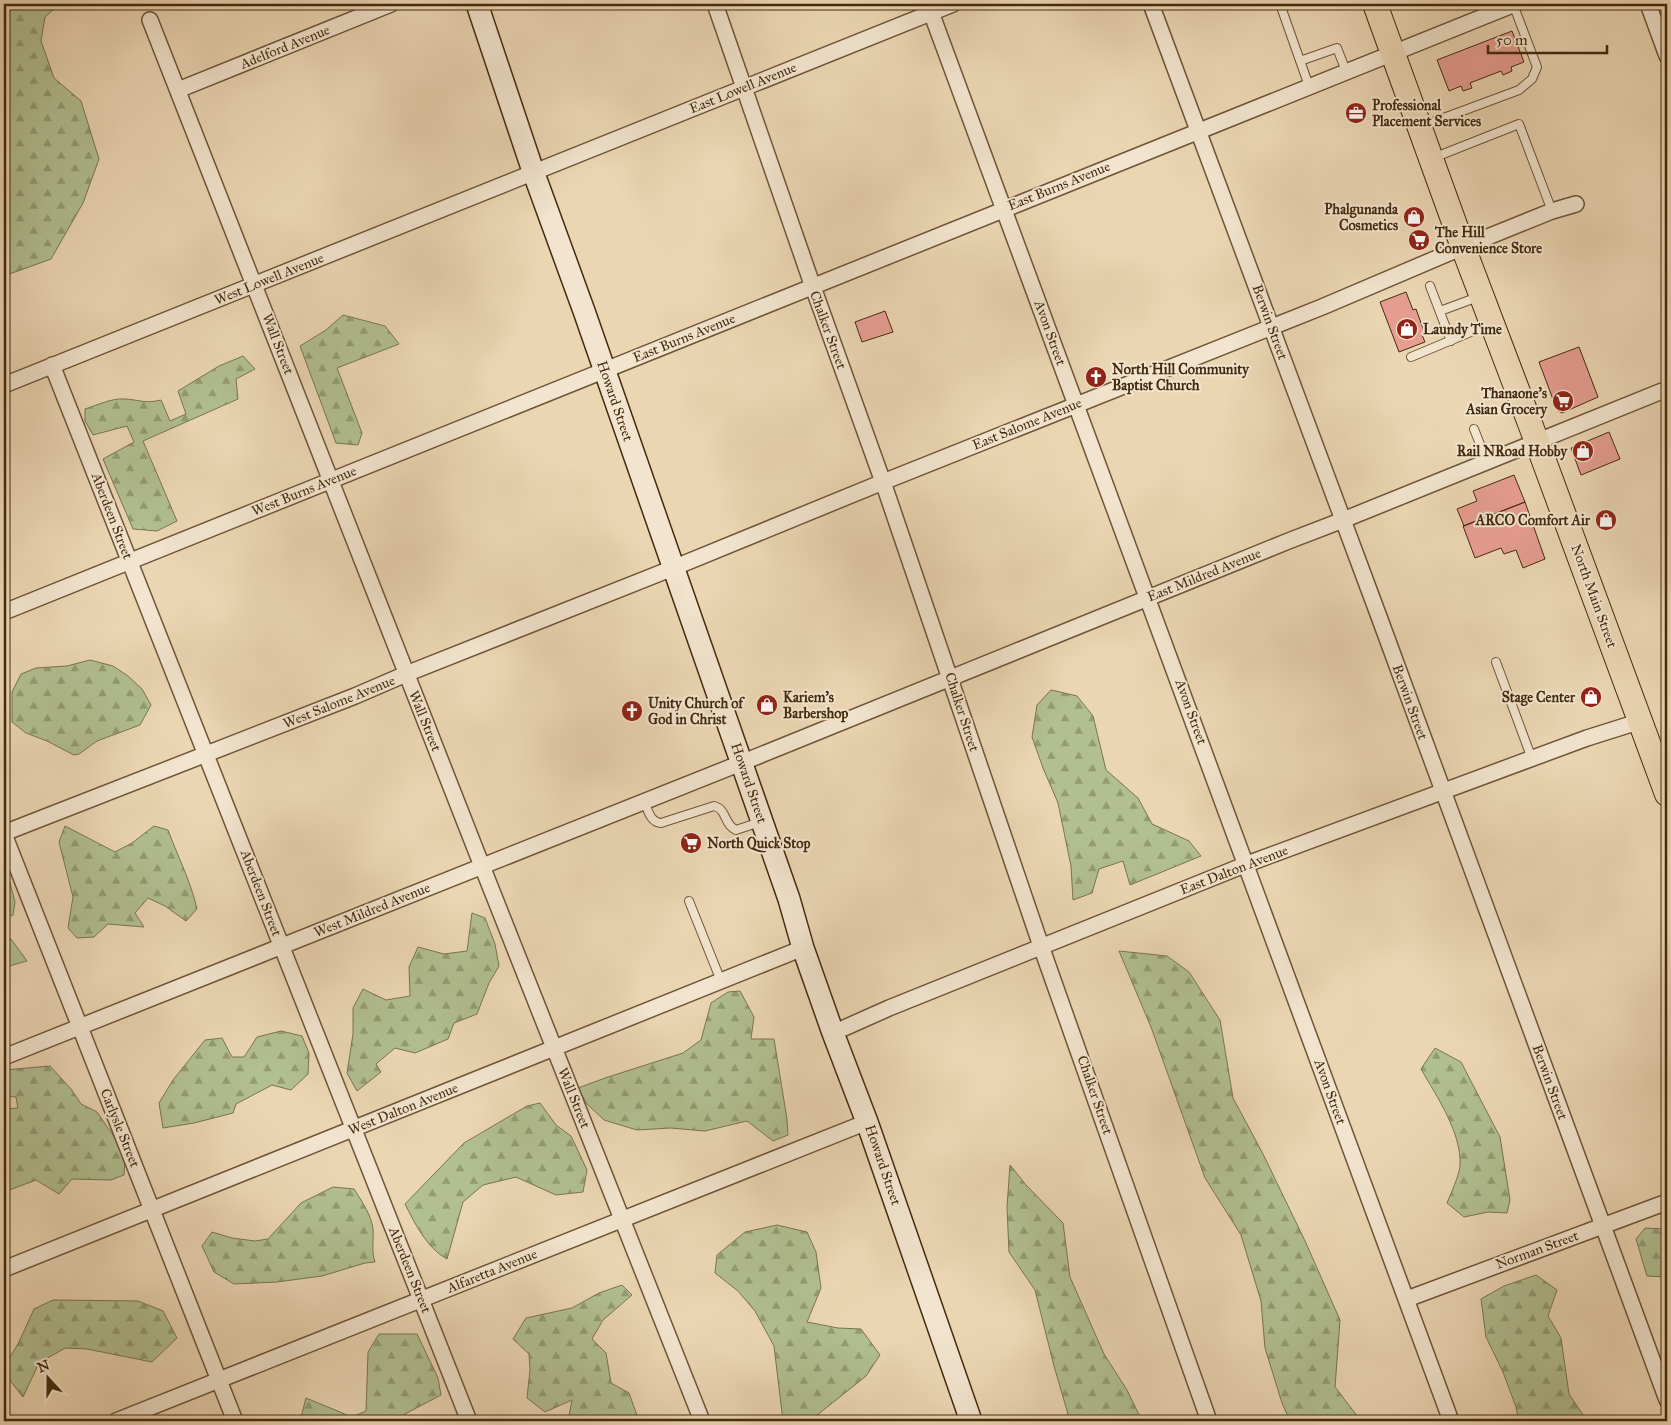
<svg xmlns="http://www.w3.org/2000/svg" width="1671" height="1425" font-family="'IM FELL Great Primer',serif">
<style>
.forest{fill:url(#forest-firs);stroke:#7a7450}
.building{fill:#e69d92;stroke:#442a0e}
.lines{fill:none;stroke-linecap:round;stroke-linejoin:round}
.lane-casing{stroke:#6e5537;stroke-width:10}
.street-casing{stroke:#6e5537;stroke-width:18}
.secondary-casing{stroke:#442a0e;stroke-width:24}
.primary-casing{stroke:#442a0e;stroke-width:26}
.lane{stroke:#f2e4ce;stroke-width:8}
.street{stroke:#f2e4ce;stroke-width:15}
.secondary{stroke:#f2e4ce;stroke-width:21}
.primary{stroke:#ebd6b3;stroke-width:24}
.labels{text-anchor:middle;dominant-baseline:central;stroke-width:4;stroke-linejoin:round;paint-order:stroke}
.street-label{font-size:14px;fill:#442a0e;stroke:#f2e4ce}
.poi-label{font-size:14px;font-weight:bold;fill:#442a0e;stroke:#f2e4ce;text-anchor:start}
</style>
<defs>
<pattern id="forest-firs" width="22" height="20" patternUnits="userSpaceOnUse" patternTransform="scale(1.25)"><rect width="22" height="20" fill="#b1bf91"/><path d="M5 1l3.5 6h-7zM16 11l3.5 6h-7z" fill="#929b75"/></pattern>
</defs>
<rect width="100%" height="100%" fill="#ebd6b3"/>
<filter id="stains"><feTurbulence type="fractalNoise" baseFrequency=".004" numOctaves="4"/><feColorMatrix values="0 0 0 0 .2 0 0 0 0 .09 0 0 0 0 .02 0 0 0 .5 -.17"/></filter>
<radialGradient id="worn" r=".72"><stop offset=".6" stop-color="#630" stop-opacity="0"/><stop offset="1" stop-color="#630" stop-opacity=".3"/></radialGradient>
<path class="forest" d="M 4,4 L 60,4 L 45,17 L 41,41 L 54,78 L 81,101 L 99,159 L 83,203 L 51,259 L 4,276 Z
M 343,315 L 385,326 L 399,344 L 337,368 L 362,433 L 358,445 L 336,443 L 300,346 L 326,330 Z
M 243,356 L 255,369 L 236,379 L 238,399 L 143,441 L 177,521 L 157,531 L 133,529 L 103,459 L 134,442 L 127,426 L 93,435 L 85,421 L 85,409 C 98,405 111,398 125,399 C 142,400 143,404 161,400 L 170,421 L 186,414 L 178,391 L 219,366 Z
M 90,660 L 113,666 L 128,676 L 142,689 L 151,705 L 140,725 L 97,741 L 79,754 L 74,755 L 47,741 L 26,733 L 12,722 L 12,692 L 21,674 L 36,668 L 67,666 Z
M 1051,690 L 1077,696 L 1093,716 L 1106,770 L 1138,798 L 1152,824 L 1189,841 L 1201,856 L 1130,885 L 1123,861 L 1099,869 L 1092,893 L 1073,900 L 1071,866 L 1058,803 L 1043,768 L 1032,737 L 1037,705 Z
M 65,826 L 115,852 L 132,843 L 154,826 L 168,830 C 178,857 191,882 197,909 L 186,921 L 165,906 L 148,898 L 135,913 L 144,927 L 108,924 L 94,937 L 77,938 L 68,928 L 73,897 L 59,842 Z
M 8,875 L 15,902 L 13,915 L 4,919 L 4,881 Z
M 472,913 L 485,918 L 495,944 L 499,966 L 489,983 L 477,1014 L 454,1023 L 448,1039 L 415,1053 L 395,1048 L 376,1064 L 381,1072 L 357,1091 L 347,1073 L 353,1034 L 353,1008 L 363,989 L 386,1000 L 410,996 L 409,967 L 418,947 L 444,954 L 467,951 Z
M 4,939 L 11,939 L 27,961 L 9,966 L 4,973 Z
M 1119,951 L 1167,956 L 1189,972 L 1220,1020 L 1233,1098 L 1263,1154 L 1305,1241 L 1340,1320 L 1335,1387 L 1361,1421 L 1290,1421 L 1282,1403 L 1265,1348 L 1261,1301 L 1241,1235 L 1205,1178 L 1151,1027 Z
M 740,991 L 754,1017 L 751,1039 L 774,1039 L 787,1119 L 788,1135 L 773,1141 L 747,1121 L 705,1131 L 671,1128 L 637,1130 L 604,1120 L 587,1104 L 578,1088 L 605,1078 L 683,1053 L 701,1040 L 711,1003 L 728,992 Z
M 281,1031 L 302,1036 L 309,1053 L 308,1074 L 291,1090 L 272,1085 L 236,1104 L 233,1113 L 194,1123 L 163,1128 L 159,1103 L 173,1080 L 205,1040 L 222,1038 L 232,1057 L 244,1057 L 257,1037 Z
M 1435,1048 L 1461,1062 L 1500,1137 L 1510,1200 L 1507,1213 L 1488,1212 L 1464,1217 L 1447,1203 C 1451,1193 1459,1176 1460,1166 C 1462,1133 1437,1097 1421,1069 Z
M 50,1066 L 71,1089 L 81,1104 L 97,1112 L 117,1141 L 125,1159 L 124,1175 L 111,1180 L 72,1179 L 59,1194 L 36,1180 L 4,1192 L 4,1109 L 18,1108 L 16,1097 L 4,1096 L 4,1070 Z
M 540,1103 L 556,1125 L 571,1136 L 587,1170 L 583,1192 L 556,1195 L 516,1177 L 483,1185 L 463,1202 L 447,1259 C 427,1248 415,1224 405,1204 L 464,1143 L 527,1106 Z
M 1010,1165 L 1026,1185 L 1063,1223 L 1070,1277 L 1104,1354 L 1127,1390 L 1142,1421 L 1070,1421 L 1054,1366 L 1035,1290 L 1009,1252 L 1007,1207 Z
M 333,1187 L 354,1189 C 362,1202 371,1214 373,1229 C 374,1241 371,1251 375,1262 L 365,1263 L 322,1276 L 277,1282 L 234,1284 L 214,1272 L 202,1246 L 212,1232 L 232,1238 L 255,1241 L 268,1239 L 301,1203 Z
M 777,1225 L 807,1232 L 816,1252 L 821,1288 L 807,1322 L 838,1328 L 861,1329 L 880,1355 L 866,1376 L 816,1416 L 805,1421 L 783,1421 L 774,1346 L 755,1311 L 738,1291 L 715,1273 L 717,1255 L 745,1232 Z
M 1645,1228 L 1667,1229 L 1667,1277 L 1647,1276 L 1636,1239 Z
M 1536,1275 L 1557,1290 L 1548,1316 L 1561,1338 L 1569,1394 L 1587,1421 L 1519,1421 L 1516,1407 L 1503,1372 L 1486,1337 L 1481,1299 L 1504,1286 Z
M 622,1285 L 632,1295 L 603,1320 L 592,1339 L 606,1353 L 611,1383 L 629,1393 L 639,1421 L 568,1421 L 572,1400 L 545,1412 L 527,1398 L 530,1370 L 529,1354 L 513,1339 L 526,1318 L 572,1308 L 599,1293 Z
M 53,1300 L 138,1301 L 163,1311 L 177,1338 L 152,1362 L 87,1349 L 65,1348 L 39,1363 L 23,1397 L 4,1373 L 4,1367 L 19,1342 L 34,1309 Z
M 379,1334 L 417,1334 L 438,1378 L 441,1395 L 405,1414 L 404,1421 L 300,1421 L 306,1398 L 352,1417 L 366,1411 L 368,1352 Z"/>
<path class="building" d="M 1512,31 L 1524,62 L 1511,67 L 1512,71 L 1503,75 L 1501,71 L 1470,83 L 1472,88 L 1463,91 L 1461,86 L 1449,91 L 1437,60 Z
M 1406,292 L 1413,310 L 1416,309 L 1425,334 L 1422,335 L 1425,342 L 1399,352 L 1380,302 Z
M 885,311 L 893,332 L 862,342 L 855,322 Z
M 1579,347 L 1598,397 L 1562,413 L 1557,410 L 1539,362 Z
M 1609,432 L 1620,459 L 1581,475 L 1571,448 Z
M 1514,475 L 1525,502 L 1464,526 L 1457,509 L 1477,501 L 1473,491 Z
M 1525,502 L 1545,559 L 1523,568 L 1516,550 L 1504,554 L 1501,548 L 1475,558 L 1463,526 Z"/>
<g class="lines">
<g class="lane-casing">
<path id="lane" d="M 1280,4 L 1309,86
M 1300,61 L 1337,48 L 1346,71
M 1422,126 L 1519,90 L 1532,79 L 1537,67 L 1513,4
M 1433,158 L 1519,124 L 1552,211
M 1430,286 L 1451,341
M 1440,311 L 1478,297
M 1411,357 L 1490,324
M 1474,429 L 1487,462
M 1496,662 L 1532,759
M 644,801 C 648,810 650,822 661,823 L 714,806 C 727,809 724,825 736,830 L 760,822
M 689,901 L 721,981"/>
</g>
<g class="street-casing">
<path id="street" d="M 715,4 L 813,287 L 883,482 L 1041,946 L 1209,1421
M 928,4 L 1451,1421
M 1151,4 L 1378,614 L 1667,1400
M 1648,4 L 1667,56
M 150,20 L 482,866 L 702,1421
M 178,90 L 391,4
M 52,365 L 469,1421
M 4,385 L 953,4
M 4,612 L 1515,4
M 4,833 L 355,696 L 406,674 L 673,568 L 883,482 L 1322,307 L 1463,247 L 1552,211 L 1576,204
M 4,834 L 235,1421
M 833,1033 L 889,1008 L 1247,864 L 1587,738 L 1641,721
M 4,1057 L 741,763 L 1291,540 L 1343,520 L 1667,389
M 4,1269 C 269,1160 537,1057 803,948
M 1407,1299 L 1667,1202
M 116,1421 L 867,1122"/>
</g>
<g class="secondary-casing">
<path id="secondary" d="M 477,4 L 533,171 L 584,311 L 789,899 L 803,948 L 833,1033 L 867,1122 L 971,1421"/>
</g>
<g class="primary-casing">
<path id="primary" d="M 1375,4 L 1463,247 L 1537,442 L 1667,794"/>
</g>
<use href="#lane" class="lane"/>
<use href="#street" class="street"/>
<use href="#secondary" class="secondary"/>
<use href="#primary" class="primary"/>
</g>
<defs>
<g id="office-disc" transform="scale(1.125)"><circle r="9.5" fill="#8f2418" stroke="#f2e4ce"/><path d="M-6-3h4V-5.5h4V-3h4V5H-6ZM-1-4.5V-3h2v-1.5ZM-6 0V1H6V0Z" fill="#fff"/></g>
<g id="shop-disc" transform="scale(1.125)"><circle r="9.5" fill="#8f2418" stroke="#f2e4ce"/><path d="M-5-2.5h2.3a2.7 3.5 0 0 1 5.4 0H5L5.5 6h-11ZM-1.5-2.5h3a1.5 2.3 0 0 0-3 0Z" fill="#fff"/></g>
<g id="supermarket-disc" transform="scale(1.125)"><circle r="9.5" fill="#8f2418" stroke="#f2e4ce"/><path d="M-6-5.5h2.5l.6 2H6L4.5 2H-2.5L-4.4-4H-6ZM-1.5 3.2a1.3 1.3 0 1 0 .1 0ZM3 3.2a1.3 1.3 0 1 0 .1 0Z" fill="#fff"/></g>
<g id="church-disc" transform="scale(1.125)"><circle r="9.5" fill="#8f2418" stroke="#f2e4ce"/><path d="M-1.2-6h2.4v3.5h3.3v2.4h-3.3V6h-2.4V-.1h-3.3v-2.4h3.3Z" fill="#fff"/></g>
</defs>
<g fill-rule="evenodd">
<use href="#office-disc" x="1356" y="113"/>
<use href="#shop-disc" x="1414" y="217"/>
<use href="#supermarket-disc" x="1419" y="240"/>
<use href="#shop-disc" x="1407" y="329"/>
<use href="#church-disc" x="1096" y="377"/>
<use href="#supermarket-disc" x="1563" y="401"/>
<use href="#shop-disc" x="1583" y="451"/>
<use href="#shop-disc" x="1606" y="520"/>
<use href="#shop-disc" x="1591" y="697"/>
<use href="#shop-disc" x="767" y="705"/>
<use href="#church-disc" x="632" y="711"/>
<use href="#supermarket-disc" x="691" y="843"/>
</g>
<g class="labels">
<g class="street-label">
<text transform="translate(285 47) rotate(-22)">Adelford Avenue</text>
<text transform="translate(743 88) rotate(-22)">East Lowell Avenue</text>
<text transform="translate(1059 186) rotate(-22)">East Burns Avenue</text>
<text transform="translate(269 279) rotate(-22)">West Lowell Avenue</text>
<text transform="translate(1270 322) rotate(70)">Berwin Street</text>
<text transform="translate(828 330) rotate(70)">Chalker Street</text>
<text transform="translate(1050 333) rotate(70)">Avon Street</text>
<text transform="translate(684 338) rotate(-22)">East Burns Avenue</text>
<text transform="translate(278 344) rotate(69)">Wall Street</text>
<text transform="translate(615 401) rotate(71)">Howard Street</text>
<text transform="translate(1027 424) rotate(-22)">East Salome Avenue</text>
<text transform="translate(304 491) rotate(-22)">West Burns Avenue</text>
<text transform="translate(112 516) rotate(69)">Aberdeen Street</text>
<text transform="translate(1204 575) rotate(-22)">East Mildred Avenue</text>
<text transform="translate(1594 596) rotate(70)">North Main Street</text>
<text transform="translate(339 702) rotate(-22)">West Salome Avenue</text>
<text transform="translate(1410 702) rotate(70)">Berwin Street</text>
<text transform="translate(962 712) rotate(72)">Chalker Street</text>
<text transform="translate(1191 712) rotate(70)">Avon Street</text>
<text transform="translate(425 721) rotate(68)">Wall Street</text>
<text transform="translate(749 783) rotate(71)">Howard Street</text>
<text transform="translate(1234 870) rotate(-21)">East Dalton Avenue</text>
<text transform="translate(261 893) rotate(69)">Aberdeen Street</text>
<text transform="translate(372 910) rotate(-22)">West Mildred Avenue</text>
<text transform="translate(1550 1082) rotate(70)">Berwin Street</text>
<text transform="translate(1330 1092) rotate(70)">Avon Street</text>
<text transform="translate(1095 1095) rotate(71)">Chalker Street</text>
<text transform="translate(574 1098) rotate(68)">Wall Street</text>
<text transform="translate(403 1109) rotate(-22)">West Dalton Avenue</text>
<text transform="translate(120 1128) rotate(68)">Carlysle Street</text>
<text transform="translate(883 1165) rotate(71)">Howard Street</text>
<text transform="translate(1537 1250) rotate(-20)">Norman Street</text>
<text transform="translate(410 1270) rotate(68)">Aberdeen Street</text>
<text transform="translate(492 1271) rotate(-22)">Alfaretta Avenue</text>
</g>
<g class="poi-label">
<text x="1372" y="105">Professional<tspan x="1372" dy="16">Placement Services</tspan></text>
<text x="1398" y="209" text-anchor="end">Phalgunanda<tspan x="1398" dy="16">Cosmetics</tspan></text>
<text x="1435" y="232">The Hill<tspan x="1435" dy="16">Convenience Store</tspan></text>
<text x="1423" y="329">Laundy Time</text>
<text x="1112" y="369">North Hill Community<tspan x="1112" dy="16">Baptist Church</tspan></text>
<text x="1547" y="393" text-anchor="end">Thanaone's<tspan x="1547" dy="16">Asian Grocery</tspan></text>
<text x="1567" y="451" text-anchor="end">Rail NRoad Hobby</text>
<text x="1590" y="520" text-anchor="end">ARCO Comfort Air</text>
<text x="783" y="697">Kariem's<tspan x="783" dy="16">Barbershop</tspan></text>
<text x="1575" y="697" text-anchor="end">Stage Center</text>
<text x="648" y="703">Unity Church of<tspan x="648" dy="16">God in Christ</tspan></text>
<text x="707" y="843">North Quick Stop</text>
</g>
</g>
<rect width="1671" height="1425" fill="none" stroke="#ebd6b3" stroke-width="20"/>
<rect x="5" y="5" width="1661" height="1415" fill="none" stroke="#442a0e" stroke-width="2.5"/>
<rect x="10" y="10" width="1651" height="1405" fill="none" stroke="#442a0e"/>
<g transform="translate(48 1378) rotate(339)" stroke="#f2e4ce" stroke-width="4" paint-order="stroke">
<path d="M0-4L9 19L0 12L-9 19Z" fill="#442a0e"/>
<text y="-8" font-size="14" font-weight="bold" text-anchor="middle" fill="#442a0e">N</text>
</g>
<path d="M1488 45v8h119v-8" fill="none" stroke="#442a0e" stroke-width="2.5"/>
<text x="1496" y="45" font-size="15" fill="#442a0e" stroke="#f2e4ce" stroke-width="4" paint-order="stroke">50 m</text>
<rect width="100%" height="100%" filter="url(#stains)"/>
<rect width="100%" height="100%" fill="url(#worn)"/>
</svg>
